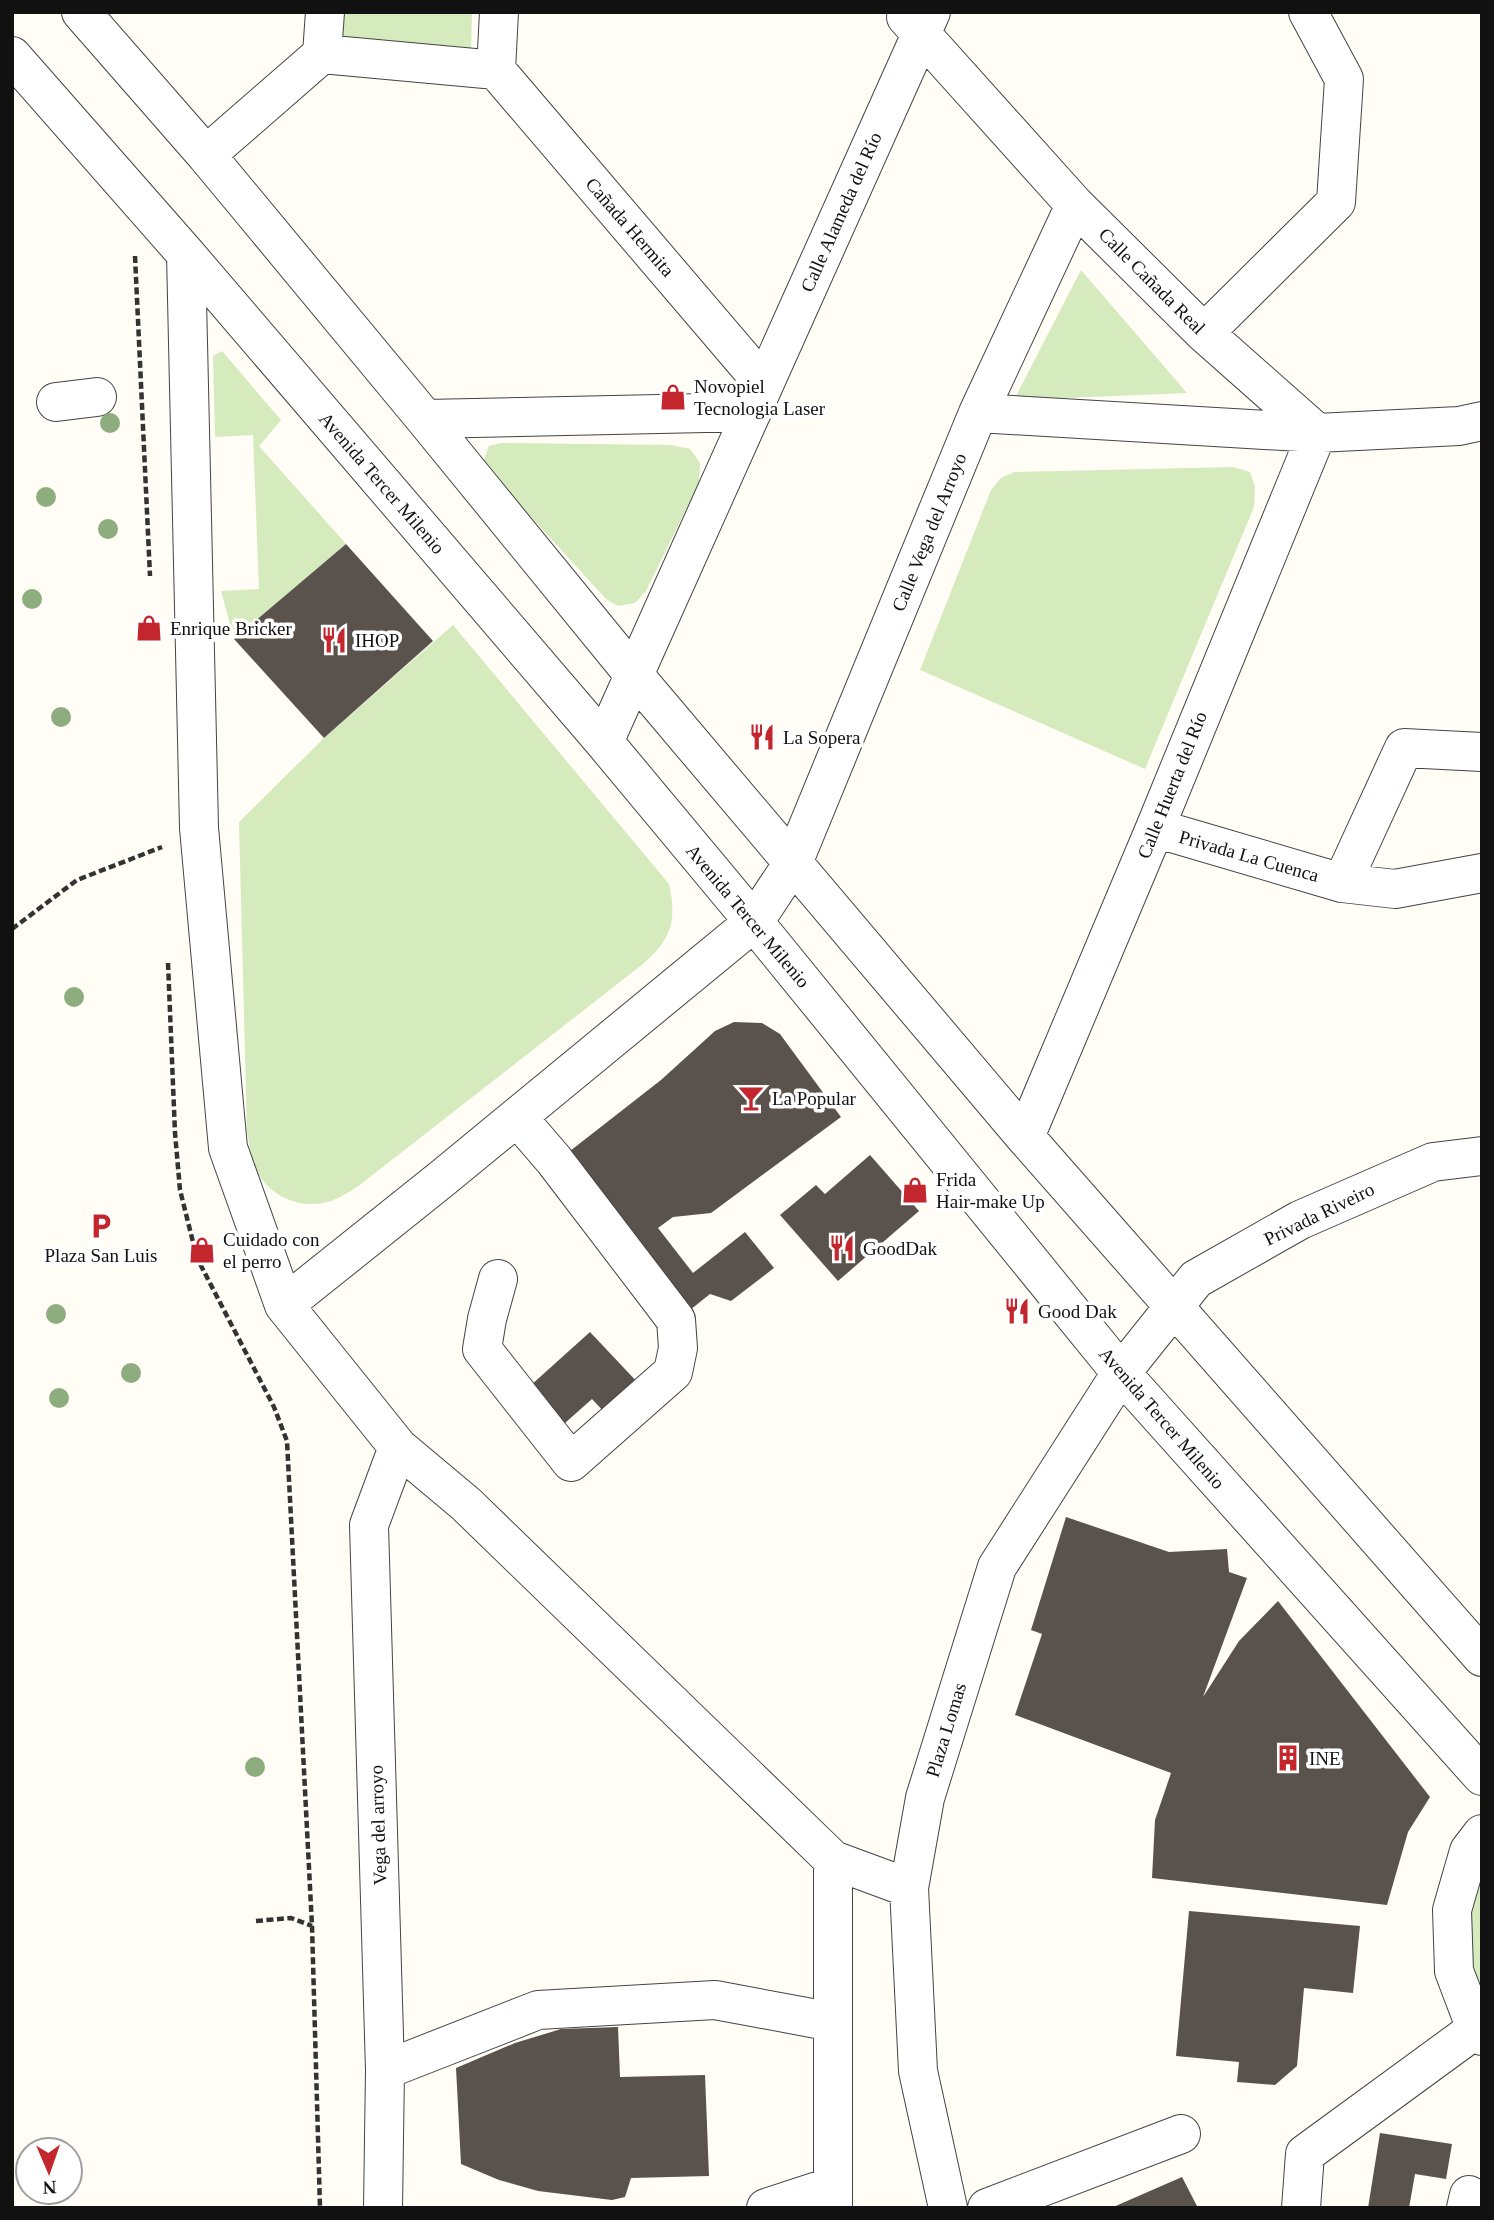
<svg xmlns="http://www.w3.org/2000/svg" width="1494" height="2220" font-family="'Times New Roman',serif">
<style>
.green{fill:#d5ebbd}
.building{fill:#5a524d}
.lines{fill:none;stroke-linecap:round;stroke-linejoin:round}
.minor-casing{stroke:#444;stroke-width:40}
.path{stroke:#333;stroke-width:4.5;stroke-dasharray:7 3.5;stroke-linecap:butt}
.minor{stroke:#fff;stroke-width:38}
.tree{fill:#8dad7f}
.labels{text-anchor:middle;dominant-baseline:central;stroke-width:7;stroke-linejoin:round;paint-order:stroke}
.street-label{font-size:19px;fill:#111;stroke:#fff}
.poi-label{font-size:19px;fill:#111;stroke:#fff;text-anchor:start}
</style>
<rect width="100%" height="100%" fill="#fffdf5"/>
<path class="green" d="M 331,12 L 472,12 L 471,51 L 329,44 Z
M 1081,270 L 1187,393 L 1014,400 Z
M 222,351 L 281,420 L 259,446 L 346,544 L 234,639 L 221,591 L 259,589 L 253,435 L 215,437 L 213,356 Z
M 502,443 L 671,445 L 690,449 L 700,463 L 699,483 L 646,591 L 635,603 L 618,606 L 606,599 L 489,471 L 484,459 L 489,446 Z
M 1233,467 L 1250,472 L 1255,487 L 1254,507 L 1145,769 L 920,670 L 991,490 L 1001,478 L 1014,472 Z
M 453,625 L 669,884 C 677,920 672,939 643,964 L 361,1184 C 354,1189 346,1194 338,1198 C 306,1214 265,1197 253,1163 C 250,1153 249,1142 247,1131 L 239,822 L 324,738 Z
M 1482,1857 L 1482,2023 L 1460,1964 Z"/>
<path class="building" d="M 346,544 L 433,641 L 324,738 L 234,639 Z
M 734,1022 L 762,1023 L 780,1034 L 841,1117 L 711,1213 L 673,1217 L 658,1228 L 693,1273 L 745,1232 L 774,1268 L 731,1301 L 710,1294 L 690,1310 L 640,1241 L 570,1151 L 661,1080 L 715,1031 Z
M 870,1155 L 919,1211 L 838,1281 L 780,1215 L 816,1185 L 825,1194 Z
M 590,1332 L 640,1385 L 607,1415 L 592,1399 L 565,1423 L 530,1386 Z
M 1066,1517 L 1169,1552 L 1227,1549 L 1229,1572 L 1247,1578 L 1203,1697 L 1239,1641 L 1278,1601 L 1430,1797 L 1408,1832 L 1387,1905 L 1152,1878 L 1155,1820 L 1171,1773 L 1015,1715 L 1042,1634 L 1031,1630 Z
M 1189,1911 L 1360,1926 L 1353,1993 L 1304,1988 L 1297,2066 L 1275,2085 L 1237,2082 L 1239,2062 L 1176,2056 Z
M 618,2027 L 620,2077 L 705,2075 L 709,2176 L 631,2178 L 625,2197 L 612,2200 L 538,2191 L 499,2180 L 461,2164 L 456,2068 L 515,2043 L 561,2029 Z
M 1380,2133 L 1452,2144 L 1446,2179 L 1415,2174 L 1409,2208 L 1368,2208 Z
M 1182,2177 L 1198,2208 L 1111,2208 Z"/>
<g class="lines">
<g class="minor-casing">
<path id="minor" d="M 81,12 L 206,155 L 425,419 L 634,675 L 1025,1137 L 1482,1657
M 906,17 L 1075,205 L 1204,333 L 1317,433
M 322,54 L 496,70 L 499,12
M 322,54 L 325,12
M 12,56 L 186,254 L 604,742 L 754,922 L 1121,1373 L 1482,1776
M 496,70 L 764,384
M 206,155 L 322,54
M 186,254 L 199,828 L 228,1148 L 284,1305 L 398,1447 L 466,1504 L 833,1860 L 909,1888
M 1204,333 L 1336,202 L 1344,79 L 1308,12
M 56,402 L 97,397
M 978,413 L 1317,433 L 1459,426 L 1482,421
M 425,419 L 752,412
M 604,742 L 931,12
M 1155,828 L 1342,883 L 1395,889 L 1482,873
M 1342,883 L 1404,748 L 1482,752
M 1025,1137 L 1155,828 L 1317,433
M 498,1279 L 487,1319 L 482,1349 L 571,1462 L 673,1372 L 678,1348 L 676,1320 L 554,1160 L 517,1117
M 284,1305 L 444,1177 L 754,922 L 793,863 L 978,413 L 1075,205
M 1482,1834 L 1469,1851 L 1452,1910 L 1454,1971 L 1476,2029 L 1482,2036
M 385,2070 L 538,2010 L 715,2000 L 833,2022
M 383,2208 L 385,2070 L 369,1525 L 398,1447
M 766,2208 L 833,2186
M 833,2208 L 833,1860
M 948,2208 L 918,2071 L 909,1888 L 925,1798 L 997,1567 L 1121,1373 L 1196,1279 L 1300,1220 L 1433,1162 L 1482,1156
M 987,2208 L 1181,2134
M 1301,2208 L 1305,2154 L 1476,2029
M 1466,2208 L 1469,2195"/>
</g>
<path class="path" d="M 135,256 L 150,576
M 12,929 L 77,880 L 162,847
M 168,963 L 175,1133 L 180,1190 L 197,1258 L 274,1407 L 287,1441 L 312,1926 L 320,2208
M 256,1921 L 291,1918 L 312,1926"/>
<use href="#minor" class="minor"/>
</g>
<g class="tree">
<circle cx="110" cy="423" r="10"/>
<circle cx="46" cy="497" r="10"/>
<circle cx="108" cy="529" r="10"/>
<circle cx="32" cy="599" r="10"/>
<circle cx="61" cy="717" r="10"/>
<circle cx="74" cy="997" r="10"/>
<circle cx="56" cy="1314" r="10"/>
<circle cx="131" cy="1373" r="10"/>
<circle cx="59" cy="1398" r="10"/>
<circle cx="255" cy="1767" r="10"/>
</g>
<defs>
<g id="shop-bare" transform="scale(2.1)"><path d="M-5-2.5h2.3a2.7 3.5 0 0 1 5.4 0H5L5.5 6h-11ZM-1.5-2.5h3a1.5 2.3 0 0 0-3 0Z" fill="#c4262e" stroke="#fff" stroke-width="2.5" paint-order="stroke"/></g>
<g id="restaurant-bare" transform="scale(2.1)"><path d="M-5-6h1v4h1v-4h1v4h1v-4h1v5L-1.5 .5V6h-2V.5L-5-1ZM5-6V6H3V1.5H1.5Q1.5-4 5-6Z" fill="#c4262e" stroke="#fff" stroke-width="2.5" paint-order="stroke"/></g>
<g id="bar-bare" transform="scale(2.1)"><path d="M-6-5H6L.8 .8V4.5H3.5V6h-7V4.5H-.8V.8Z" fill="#c4262e" stroke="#fff" stroke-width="2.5" paint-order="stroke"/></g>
<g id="parking-bare" transform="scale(2.1)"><path d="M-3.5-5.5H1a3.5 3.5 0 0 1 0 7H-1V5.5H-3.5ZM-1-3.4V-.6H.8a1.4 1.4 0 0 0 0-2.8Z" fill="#c4262e" stroke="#fff" stroke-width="2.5" paint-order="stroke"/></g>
<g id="building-bare" transform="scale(2.1)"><path d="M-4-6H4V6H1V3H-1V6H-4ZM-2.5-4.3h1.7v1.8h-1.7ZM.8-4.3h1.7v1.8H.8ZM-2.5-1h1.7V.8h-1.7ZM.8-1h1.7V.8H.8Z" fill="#c4262e" stroke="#fff" stroke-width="2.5" paint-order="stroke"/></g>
</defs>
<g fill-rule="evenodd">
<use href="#shop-bare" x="673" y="397"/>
<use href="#shop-bare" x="149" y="628"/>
<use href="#restaurant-bare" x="334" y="640"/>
<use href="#restaurant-bare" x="762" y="737"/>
<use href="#bar-bare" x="751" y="1098"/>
<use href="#shop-bare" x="915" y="1190"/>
<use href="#parking-bare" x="101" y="1226"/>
<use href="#restaurant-bare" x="842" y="1248"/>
<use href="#shop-bare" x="202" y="1250"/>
<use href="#restaurant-bare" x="1017" y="1311"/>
<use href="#building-bare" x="1288" y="1758"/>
</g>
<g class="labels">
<g class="street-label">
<text transform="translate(841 212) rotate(-66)">Calle Alameda del Río</text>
<text transform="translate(630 227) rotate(49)">Cañada Hermita</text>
<text transform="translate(1152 281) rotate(45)">Calle Cañada Real</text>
<text transform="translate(382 483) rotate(49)">Avenida Tercer Milenio</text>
<text transform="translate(929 532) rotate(-68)">Calle Vega del Arroyo</text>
<text transform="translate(1172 785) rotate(-68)">Calle Huerta del Río</text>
<text transform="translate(1249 856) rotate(16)">Privada La Cuenca</text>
<text transform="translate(748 916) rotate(50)">Avenida Tercer Milenio</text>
<text transform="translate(1319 1214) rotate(-26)">Privada Riveiro</text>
<text transform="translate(1162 1418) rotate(49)">Avenida Tercer Milenio</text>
<text transform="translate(946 1730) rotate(-73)">Plaza Lomas</text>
<text transform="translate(378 1825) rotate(-92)">Vega del arroyo</text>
</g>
<g class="poi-label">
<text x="694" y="386">Novopiel<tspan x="694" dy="22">Tecnologia Laser</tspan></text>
<text x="170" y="628">Enrique Bricker</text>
<text x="355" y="640">IHOP</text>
<text x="783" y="737">La Sopera</text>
<text x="772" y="1098">La Popular</text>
<text x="936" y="1179">Frida<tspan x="936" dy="22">Hair-make Up</tspan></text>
<text x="223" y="1239">Cuidado con<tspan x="223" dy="22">el perro</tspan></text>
<text x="863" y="1248">GoodDak</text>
<text x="101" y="1255" text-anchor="middle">Plaza San Luis</text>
<text x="1038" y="1311">Good Dak</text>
<text x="1309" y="1758">INE</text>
</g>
</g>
<rect width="1494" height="2220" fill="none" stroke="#111111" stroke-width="28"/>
<g transform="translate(49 2171) rotate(178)"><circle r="33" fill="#ffffff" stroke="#a0a0a0" stroke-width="2"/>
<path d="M0-5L12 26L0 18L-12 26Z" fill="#c4262e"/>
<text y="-10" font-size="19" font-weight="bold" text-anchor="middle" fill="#111111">N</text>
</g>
</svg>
